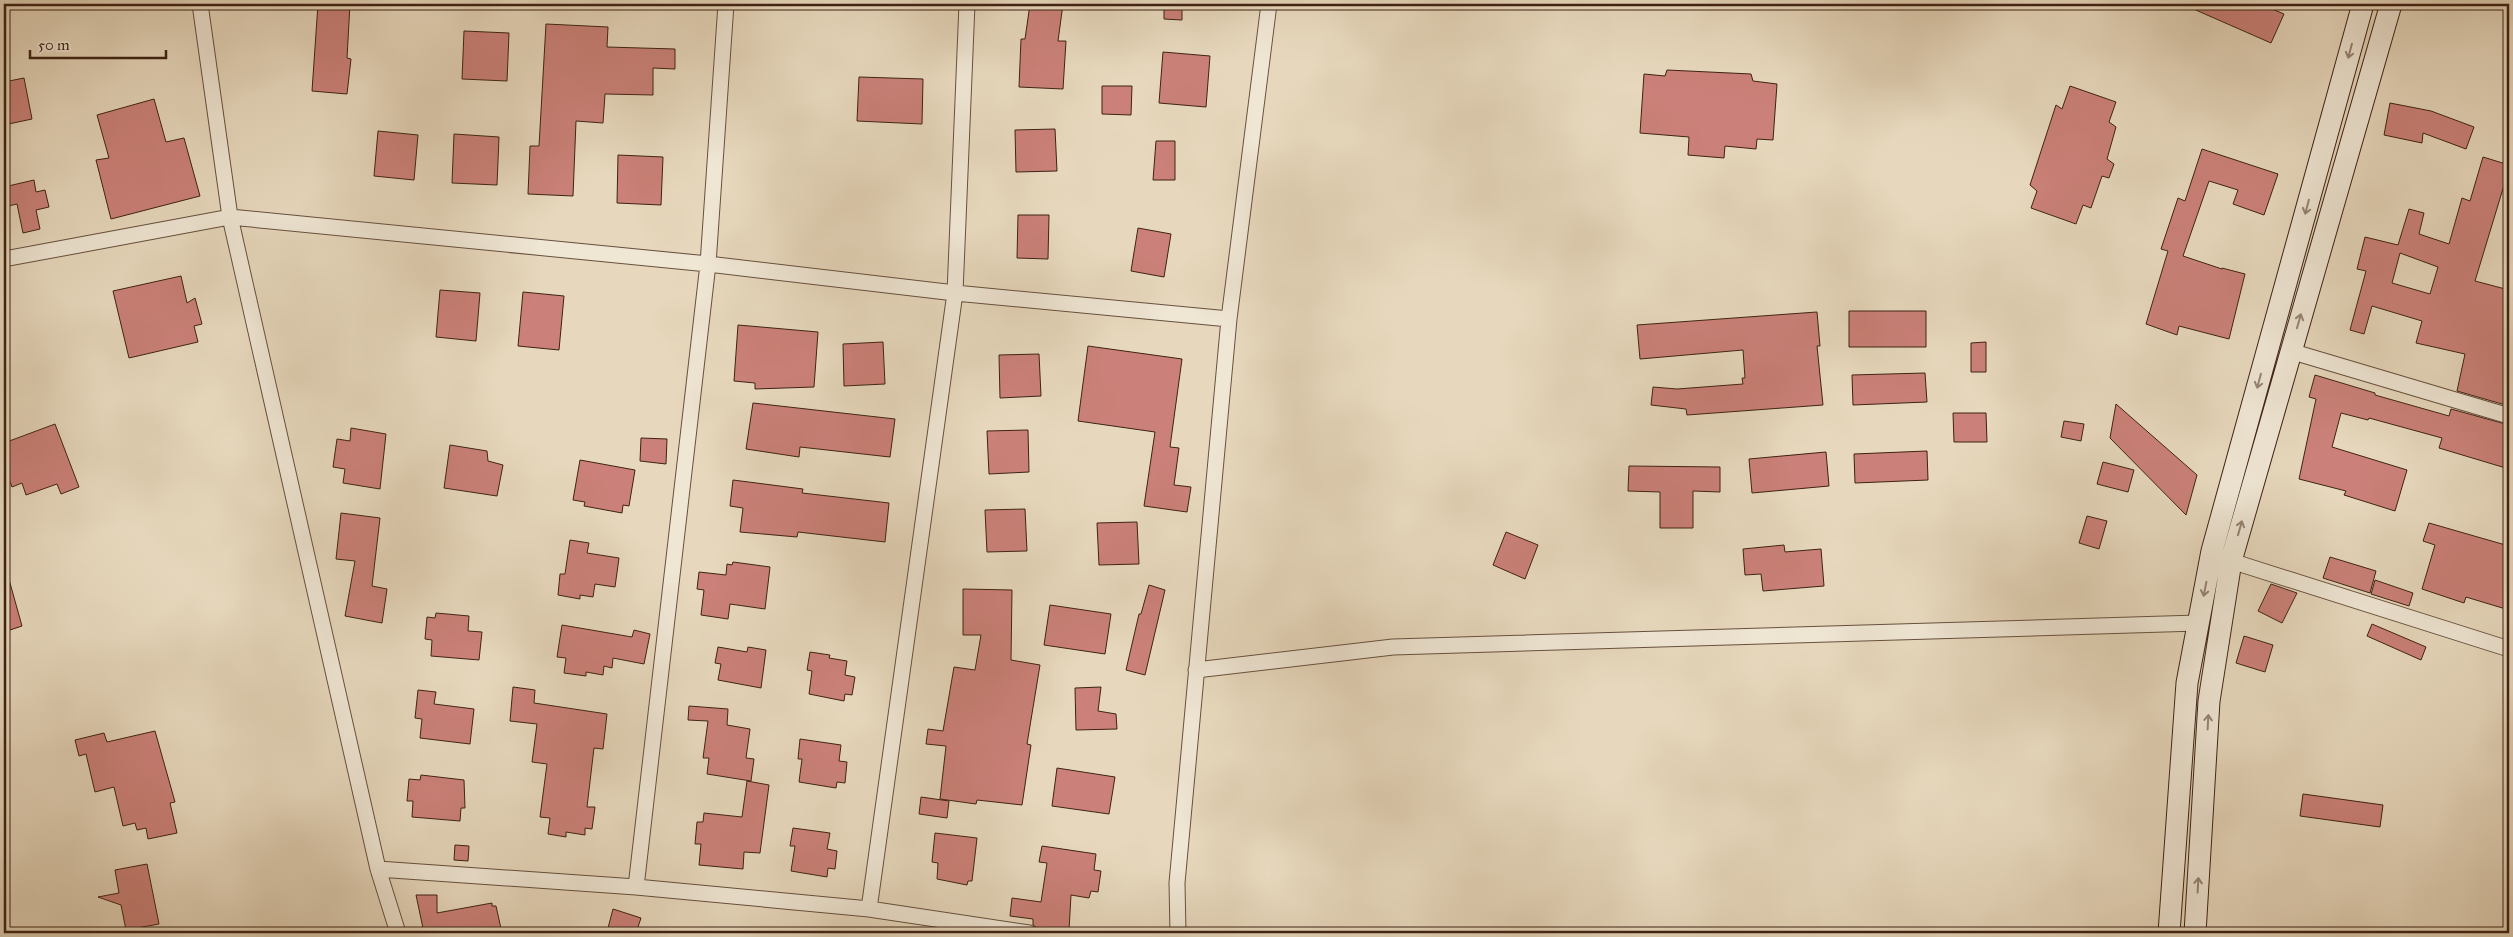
<svg xmlns="http://www.w3.org/2000/svg" width="2513" height="937" font-family="'IM FELL Great Primer',serif">
<style>
.building{fill:#cb8179;stroke:#3e2214;fill-rule:evenodd}
.lines{fill:none;stroke-linecap:round;stroke-linejoin:round}
.street-casing{stroke:#68503e;stroke-width:17}
.secondary-casing{stroke:#3e2214;stroke-width:23}
.street{stroke:#efe6d4;stroke-width:15}
.secondary{stroke:#efe6d4;stroke-width:21}
.oneway{stroke:#968474}
</style>
<rect width="100%" height="100%" fill="#e7d8bd"/>
<filter id="stains"><feTurbulence type="fractalNoise" baseFrequency=".004" numOctaves="4"/><feColorMatrix values="0 0 0 0 .2 0 0 0 0 .09 0 0 0 0 .02 0 0 0 .5 -.17"/></filter>
<radialGradient id="worn" r=".72"><stop offset=".6" stop-color="#630" stop-opacity="0"/><stop offset="1" stop-color="#630" stop-opacity=".3"/></radialGradient>
<path class="building" d="M 318,4 L 350,4 L 347,58 L 351,59 L 347,94 L 312,91 Z
M 1030,4 L 1063,4 L 1058,41 L 1066,41 L 1063,89 L 1019,87 L 1021,39 L 1025,39 Z
M 1164,4 L 1182,4 L 1182,20 L 1164,19 Z
M 2182,4 L 2260,4 L 2284,14 L 2271,43 Z
M 546,24 L 608,27 L 607,47 L 675,49 L 675,69 L 653,68 L 653,95 L 605,94 L 603,123 L 576,121 L 573,196 L 528,194 L 530,146 L 539,146 Z
M 464,31 L 509,33 L 507,81 L 462,79 Z
M 1163,52 L 1210,56 L 1206,107 L 1159,103 Z
M 1667,70 L 1751,74 L 1753,81 L 1777,84 L 1773,140 L 1757,139 L 1756,149 L 1725,146 L 1724,158 L 1688,155 L 1689,137 L 1640,133 L 1644,74 L 1665,76 Z
M 859,77 L 923,79 L 922,124 L 857,121 Z
M 24,78 L 32,119 L 4,125 L 4,82 Z
M 1102,86 L 1132,86 L 1131,115 L 1102,114 Z
M 2070,86 L 2116,102 L 2109,122 L 2116,127 L 2107,159 L 2114,164 L 2109,178 L 2102,176 L 2091,208 L 2083,205 L 2076,224 L 2031,208 L 2037,191 L 2030,185 L 2056,105 L 2062,109 Z
M 154,99 L 166,142 L 184,138 L 200,196 L 111,219 L 96,160 L 109,158 L 97,115 Z
M 2390,103 L 2431,111 L 2474,127 L 2466,149 L 2423,133 L 2422,143 L 2384,135 Z
M 1055,129 L 1057,171 L 1016,172 L 1015,130 Z
M 378,131 L 418,135 L 414,180 L 374,176 Z
M 454,134 L 499,137 L 497,185 L 452,183 Z
M 1156,141 L 1175,141 L 1175,180 L 1153,180 Z
M 2202,149 L 2278,174 L 2264,215 L 2233,204 L 2238,190 L 2209,181 L 2183,256 L 2222,269 L 2222,268 L 2245,274 L 2229,339 L 2179,326 L 2177,335 L 2146,324 L 2168,251 L 2161,249 L 2178,198 L 2185,201 Z
M 618,155 L 663,157 L 661,205 L 617,203 Z
M 2483,157 L 2509,165 L 2509,183 L 2505,182 L 2475,281 L 2509,290 L 2509,406 L 2457,391 L 2465,354 L 2416,343 L 2422,321 L 2372,306 L 2364,334 L 2350,330 L 2366,271 L 2357,269 L 2365,237 L 2398,245 L 2409,209 L 2424,213 L 2419,234 L 2449,244 L 2462,198 L 2470,201 ZM 2400,253 L 2438,267 L 2430,294 L 2392,283 Z
M 34,180 L 36,192 L 45,190 L 49,207 L 36,210 L 40,229 L 23,233 L 17,204 L 4,207 L 4,187 Z
M 1018,215 L 1049,215 L 1048,259 L 1017,258 Z
M 1138,228 L 1171,234 L 1164,277 L 1131,271 Z
M 181,276 L 187,303 L 195,298 L 202,324 L 194,326 L 198,342 L 129,358 L 113,291 Z
M 440,290 L 480,293 L 476,341 L 436,337 Z
M 523,292 L 564,296 L 559,350 L 518,346 Z
M 1849,311 L 1926,311 L 1926,347 L 1849,347 Z
M 1817,312 L 1820,346 L 1817,346 L 1823,405 L 1687,415 L 1686,409 L 1651,405 L 1653,387 L 1677,389 L 1743,384 L 1742,378 L 1745,378 L 1743,350 L 1640,359 L 1637,325 Z
M 738,325 L 818,332 L 814,387 L 755,389 L 755,383 L 734,381 Z
M 883,342 L 885,384 L 844,386 L 843,344 Z
M 1986,342 L 1986,372 L 1971,372 L 1971,343 Z
M 1088,346 L 1182,359 L 1170,447 L 1179,448 L 1174,485 L 1191,487 L 1187,512 L 1144,506 L 1155,432 L 1078,421 Z
M 1039,354 L 1041,396 L 1000,398 L 999,355 Z
M 1925,373 L 1927,402 L 1853,405 L 1852,375 Z
M 2315,375 L 2375,393 L 2375,395 L 2449,416 L 2451,409 L 2509,425 L 2509,469 L 2439,448 L 2442,438 L 2369,418 L 2368,420 L 2341,413 L 2332,447 L 2407,470 L 2395,511 L 2344,495 L 2346,491 L 2299,479 L 2316,399 L 2309,397 Z
M 753,403 L 895,419 L 890,457 L 800,447 L 799,457 L 746,449 Z
M 2116,404 L 2197,475 L 2186,515 L 2110,438 Z
M 1953,413 L 1986,413 L 1987,442 L 1954,442 Z
M 2064,421 L 2084,424 L 2081,441 L 2061,437 Z
M 55,424 L 79,487 L 61,494 L 57,484 L 26,495 L 22,483 L 12,487 L 4,466 L 4,443 Z
M 351,428 L 386,434 L 380,489 L 343,483 L 345,469 L 333,467 L 337,439 L 350,441 Z
M 1028,430 L 1029,472 L 989,474 L 987,431 Z
M 641,438 L 667,439 L 666,464 L 640,461 Z
M 450,445 L 487,451 L 488,461 L 503,465 L 497,496 L 444,488 Z
M 1927,451 L 1928,480 L 1855,483 L 1854,454 Z
M 1826,452 L 1829,486 L 1752,493 L 1749,459 Z
M 580,460 L 635,470 L 629,506 L 623,505 L 622,513 L 584,506 L 585,502 L 573,500 Z
M 2103,462 L 2134,470 L 2128,492 L 2097,484 Z
M 1629,466 L 1720,467 L 1720,492 L 1693,491 L 1693,528 L 1660,528 L 1660,492 L 1628,491 Z
M 733,480 L 803,489 L 802,493 L 889,503 L 885,542 L 798,532 L 797,537 L 740,532 L 743,508 L 730,506 Z
M 1025,509 L 1027,551 L 987,552 L 985,510 Z
M 341,513 L 380,518 L 372,586 L 387,589 L 382,623 L 345,616 L 355,561 L 336,559 Z
M 2087,516 L 2107,521 L 2099,549 L 2079,543 Z
M 1137,522 L 1139,564 L 1099,565 L 1097,523 Z
M 2429,523 L 2509,546 L 2509,610 L 2466,597 L 2464,603 L 2422,589 L 2435,545 L 2423,541 Z
M 1506,532 L 1538,545 L 1525,579 L 1493,565 Z
M 570,540 L 589,543 L 587,553 L 619,558 L 615,587 L 595,584 L 593,597 L 580,595 L 580,599 L 558,595 L 560,574 L 565,574 Z
M 1784,545 L 1785,552 L 1821,549 L 1824,586 L 1763,591 L 1761,574 L 1745,575 L 1743,549 Z
M 2330,557 L 2376,571 L 2370,593 L 2323,578 Z
M 733,562 L 770,567 L 765,609 L 730,604 L 728,619 L 701,615 L 704,590 L 697,589 L 699,572 L 726,575 L 727,564 L 732,565 Z
M 8,576 L 22,626 L 4,632 L 4,577 Z
M 2375,580 L 2413,593 L 2409,606 L 2371,594 Z
M 2271,584 L 2297,593 L 2282,623 L 2258,611 Z
M 1149,585 L 1165,590 L 1145,675 L 1126,670 L 1139,614 L 1141,614 Z
M 963,589 L 1012,590 L 1011,660 L 1040,665 L 1027,744 L 1031,745 L 1022,805 L 977,800 L 976,804 L 940,799 L 946,746 L 926,744 L 928,729 L 943,731 L 954,667 L 975,670 L 981,635 L 963,635 Z
M 1050,605 L 1111,614 L 1105,654 L 1044,645 Z
M 436,613 L 469,616 L 468,631 L 482,632 L 479,660 L 431,656 L 432,640 L 425,639 L 427,617 L 435,618 Z
M 2372,624 L 2426,647 L 2421,660 L 2367,636 Z
M 562,625 L 632,637 L 634,630 L 650,634 L 644,664 L 613,658 L 612,668 L 604,666 L 603,675 L 586,672 L 586,676 L 564,673 L 566,658 L 557,657 Z
M 2244,636 L 2273,645 L 2265,672 L 2236,663 Z
M 718,647 L 747,652 L 748,647 L 766,650 L 761,688 L 718,680 L 721,664 L 715,663 Z
M 810,652 L 830,655 L 829,658 L 847,661 L 845,675 L 855,677 L 852,695 L 845,694 L 844,701 L 809,694 L 812,671 L 807,670 Z
M 513,687 L 535,690 L 534,703 L 607,714 L 603,749 L 594,748 L 587,807 L 595,807 L 592,829 L 585,828 L 585,835 L 566,832 L 566,837 L 548,834 L 550,818 L 540,817 L 547,764 L 532,762 L 537,724 L 510,721 Z
M 1101,687 L 1098,711 L 1116,714 L 1117,729 L 1076,730 L 1075,688 Z
M 418,690 L 436,692 L 434,704 L 474,709 L 470,744 L 420,738 L 422,719 L 415,718 Z
M 689,706 L 728,709 L 727,725 L 750,729 L 746,758 L 754,759 L 751,781 L 707,774 L 709,758 L 703,758 L 708,721 L 688,720 Z
M 155,731 L 175,802 L 170,803 L 177,833 L 148,839 L 146,828 L 137,830 L 135,823 L 123,826 L 114,787 L 95,792 L 86,754 L 79,756 L 75,740 L 104,733 L 107,742 Z
M 800,739 L 841,745 L 839,761 L 847,762 L 845,783 L 837,782 L 836,788 L 799,782 L 802,759 L 798,759 Z
M 1057,768 L 1115,777 L 1109,814 L 1052,806 Z
M 421,775 L 464,780 L 465,808 L 461,808 L 460,821 L 412,817 L 413,801 L 407,801 L 409,779 L 420,780 Z
M 747,781 L 769,785 L 760,853 L 744,852 L 743,869 L 699,865 L 701,844 L 695,844 L 697,822 L 703,822 L 704,813 L 742,817 Z
M 2303,794 L 2383,805 L 2380,827 L 2300,816 Z
M 921,797 L 949,801 L 947,818 L 919,814 Z
M 793,828 L 830,833 L 827,849 L 837,851 L 835,869 L 828,868 L 827,877 L 791,871 L 795,846 L 790,846 Z
M 935,833 L 977,838 L 972,881 L 968,881 L 967,885 L 937,879 L 938,863 L 932,862 Z
M 455,845 L 469,846 L 468,861 L 454,860 Z
M 1042,846 L 1096,854 L 1094,870 L 1101,871 L 1098,892 L 1091,891 L 1089,898 L 1071,895 L 1069,930 L 1037,928 L 1033,925 L 1033,919 L 1010,916 L 1012,898 L 1041,902 L 1047,863 L 1039,862 Z
M 147,864 L 159,924 L 126,930 L 121,905 L 98,897 L 119,893 L 115,870 Z
M 416,895 L 437,895 L 437,913 L 492,903 L 492,906 L 496,906 L 502,933 L 424,933 Z
M 613,909 L 641,918 L 636,933 L 625,933 L 608,928 Z"/>
<g class="lines">
<g class="street-casing">
<path id="street" d="M 200,4 L 230,217 L 378,869 L 398,933
M 4,259 L 230,217 L 708,264 L 955,293 L 1229,319
M 2290,351 L 2509,416
M 2231,561 L 2509,649
M 1196,670 L 1393,647 L 2198,623
M 378,869 L 636,887 L 869,909 L 1029,933
M 636,887 L 708,264 L 726,4
M 869,909 L 955,293 L 967,4
M 1178,933 L 1177,883 L 1229,319 L 1269,4"/>
</g>
<g class="secondary-casing">
<path id="secondary" d="M 2169,933 L 2187,683 L 2212,551 L 2363,4
M 2195,933 L 2209,701 L 2231,561 L 2391,4"/>
</g>
<use href="#street" class="street"/>
<use href="#secondary" class="secondary"/>
</g>
<defs><path id="oneway-shaft" d="M-6 0H5M1.5-3L5.5 0L1.5 3" fill="none" stroke-width="1.6" stroke-linecap="round" stroke-linejoin="round" transform="scale(1.25)"/></defs>
<g class="oneway">
<use href="#oneway-shaft" transform="translate(2350 51) rotate(105)"/>
<use href="#oneway-shaft" transform="translate(2307 207) rotate(105)"/>
<use href="#oneway-shaft" transform="translate(2299 321) rotate(-74)"/>
<use href="#oneway-shaft" transform="translate(2259 381) rotate(105)"/>
<use href="#oneway-shaft" transform="translate(2240 528) rotate(-74)"/>
<use href="#oneway-shaft" transform="translate(2205 589) rotate(101)"/>
<use href="#oneway-shaft" transform="translate(2208 722) rotate(-87)"/>
<use href="#oneway-shaft" transform="translate(2198 885) rotate(-87)"/>
</g>
<rect width="2513" height="937" fill="none" stroke="#e7d8bd" stroke-width="20"/>
<rect x="5" y="5" width="2503" height="927" fill="none" stroke="#3e2214" stroke-width="2.5"/>
<rect x="10" y="10" width="2493" height="917" fill="none" stroke="#3e2214"/>
<path d="M30 50v8h136v-8" fill="none" stroke="#3e2214" stroke-width="2.5"/>
<text x="38" y="50" font-size="15" fill="#3e2214" stroke="#efe6d4" stroke-width="4" paint-order="stroke">50 m</text>
<rect width="100%" height="100%" filter="url(#stains)"/>
<rect width="100%" height="100%" fill="url(#worn)"/>
</svg>
